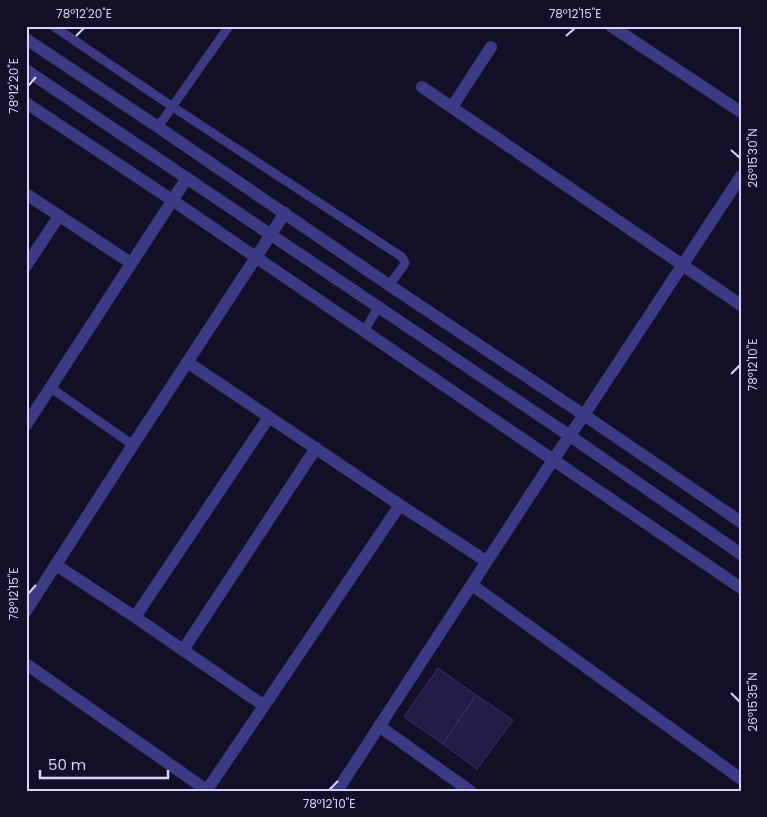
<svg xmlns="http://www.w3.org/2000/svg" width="767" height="817" font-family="Poppins,sans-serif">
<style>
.building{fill:#241b47;stroke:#3b2d73}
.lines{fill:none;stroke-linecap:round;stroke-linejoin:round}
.service{stroke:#3d3a85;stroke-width:9}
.minor{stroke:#3d3a85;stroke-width:12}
.tertiary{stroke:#3d3a85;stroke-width:12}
.ticks{fill:none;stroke:#d9d4ff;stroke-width:2}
.neatline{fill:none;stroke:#d9d4ff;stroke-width:2}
.ticks-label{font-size:12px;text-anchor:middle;fill:#d9d4ff}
</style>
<rect width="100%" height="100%" fill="#130f26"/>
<path class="building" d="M 438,668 L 476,695 L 443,744 L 404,717 Z
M 476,695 L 513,720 L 477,769 L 443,744 Z"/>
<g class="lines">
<path class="service" d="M 53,26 L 173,107 L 402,257 L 405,263 L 402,268 L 389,285
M 158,127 L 229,26
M 364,331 L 378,308
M 51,388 L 133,445"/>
<path class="minor" d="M 611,26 L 741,112
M 422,87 L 741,305
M 26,103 L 172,200 L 741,588
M 452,107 L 491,47
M 26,194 L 131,263
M 26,266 L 59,216
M 187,362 L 400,505 L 486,561
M 584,415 L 741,176
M 26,425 L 187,178
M 56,565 L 135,617 L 263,705
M 472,585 L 741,779
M 26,611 L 133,445 L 285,213
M 135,617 L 269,417
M 183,650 L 316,448
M 26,664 L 208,791
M 379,726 L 470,791
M 207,790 L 400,505"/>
<path class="tertiary" d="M 26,39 L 158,127 L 389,285 L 584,415 L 741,522
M 26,70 L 570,436 L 741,554
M 337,791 L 553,460 L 584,415"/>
</g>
<path class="ticks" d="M 76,36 L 84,28M 566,36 L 575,28M 28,86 L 36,77M 731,150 L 740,158M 731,374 L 740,365M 28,594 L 36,585M 731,693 L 740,702M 329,790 L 338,781"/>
<rect width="767" height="817" fill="none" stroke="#130f26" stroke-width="55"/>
<path d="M40 770v8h128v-8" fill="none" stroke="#d9d4ff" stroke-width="2.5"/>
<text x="48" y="770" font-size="15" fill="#d9d4ff" stroke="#130f26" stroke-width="4" paint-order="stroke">50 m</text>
<rect x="28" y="28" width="712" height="762" class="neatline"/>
<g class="ticks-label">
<text x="84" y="18">78°12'20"E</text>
<text x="575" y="18">78°12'15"E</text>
<text transform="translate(14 86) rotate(-90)" y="4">78°12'20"E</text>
<text transform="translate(753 158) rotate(-90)" y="4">26°15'30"N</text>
<text transform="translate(753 365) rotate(-90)" y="4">78°12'10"E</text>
<text transform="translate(14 594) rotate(-90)" y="4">78°12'15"E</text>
<text transform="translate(753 702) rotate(-90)" y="4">26°15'35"N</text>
<text x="329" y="808">78°12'10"E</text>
</g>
</svg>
